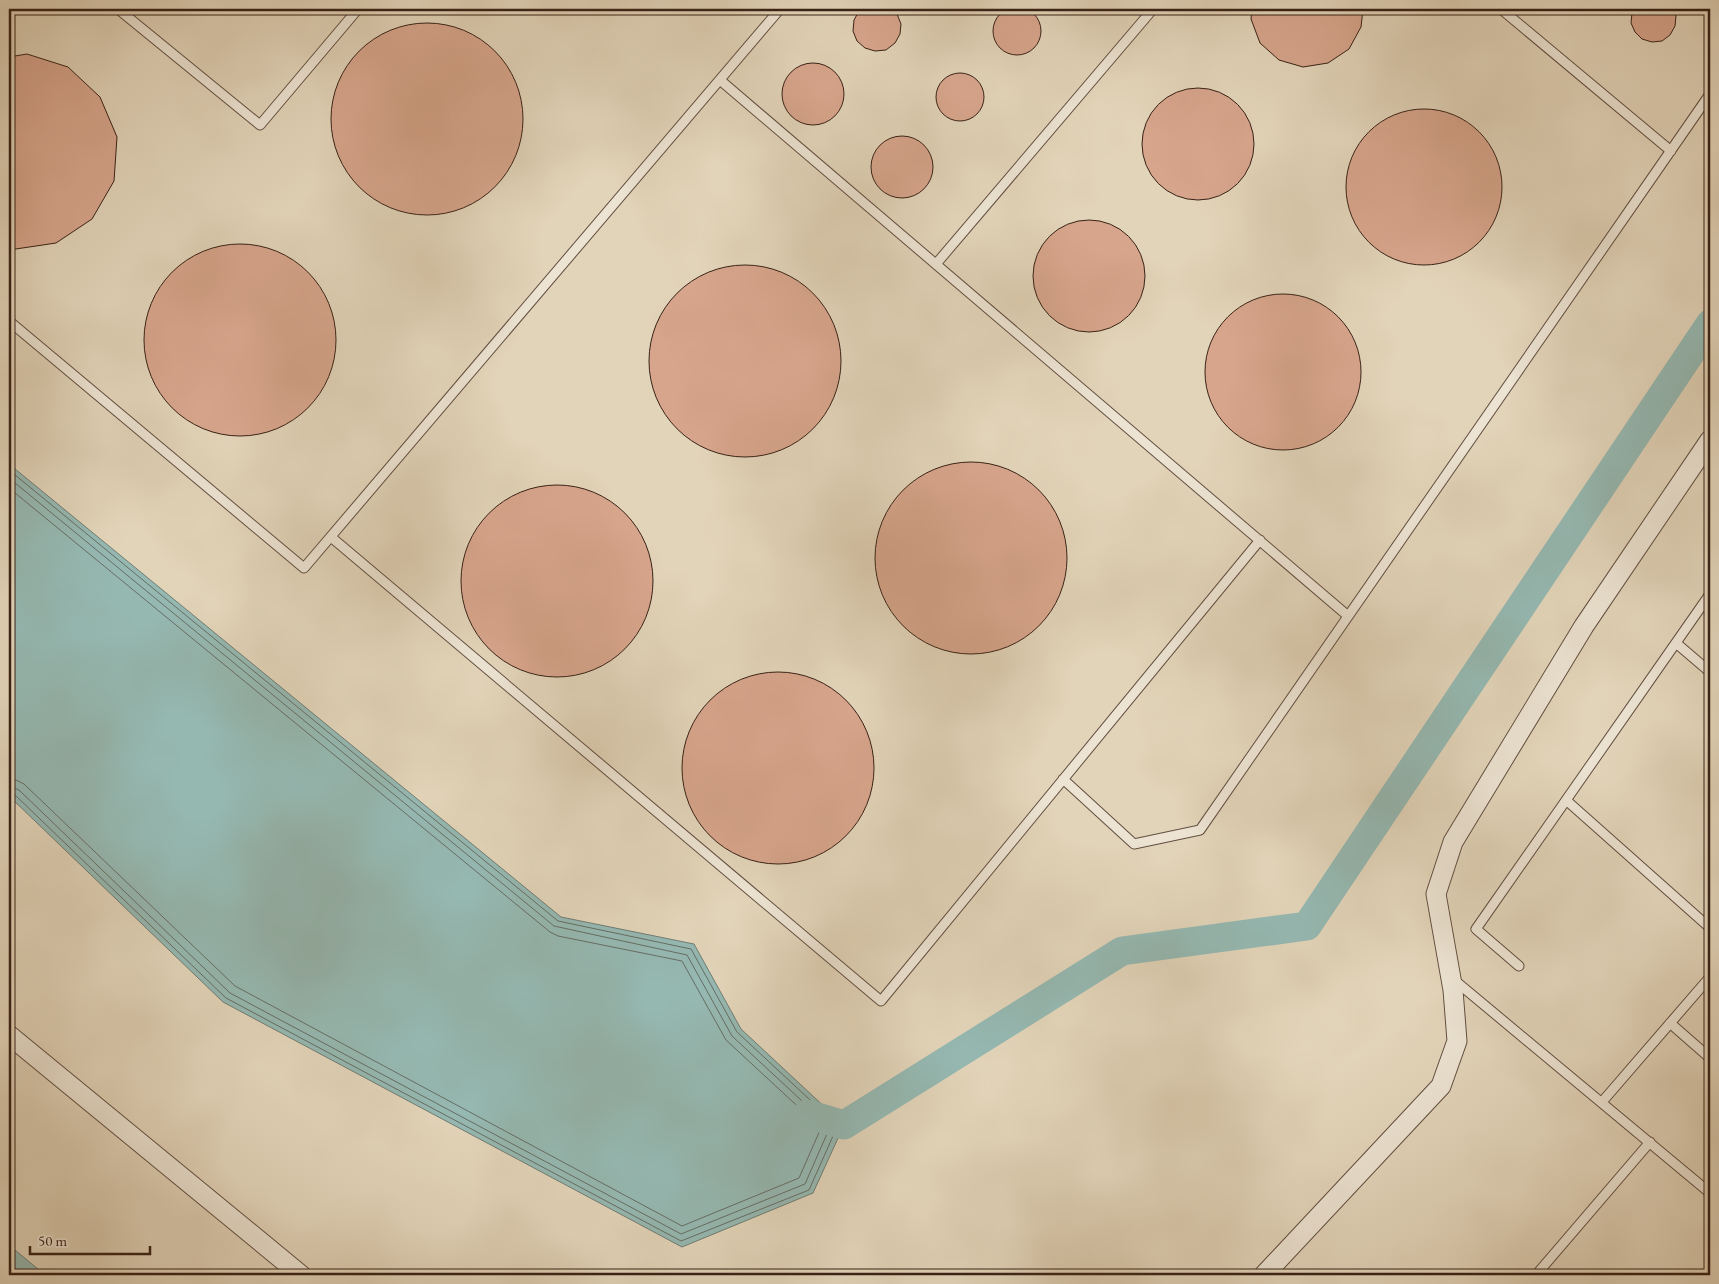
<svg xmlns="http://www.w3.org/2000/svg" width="1719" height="1284" font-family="'EB Garamond',serif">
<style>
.water{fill:#95b8b1;stroke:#707c73}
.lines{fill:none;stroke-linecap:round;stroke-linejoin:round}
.shore{stroke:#666d64;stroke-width:1}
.river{stroke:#95b8b1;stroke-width:29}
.building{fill:#d7a58c;stroke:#382217}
.service-casing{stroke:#624e40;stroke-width:11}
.minor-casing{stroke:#624e40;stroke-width:21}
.service{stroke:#ece3d2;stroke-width:9}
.minor{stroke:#ece3d2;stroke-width:19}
</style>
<rect width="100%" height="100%" fill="#e2d4b9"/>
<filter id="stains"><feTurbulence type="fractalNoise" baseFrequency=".004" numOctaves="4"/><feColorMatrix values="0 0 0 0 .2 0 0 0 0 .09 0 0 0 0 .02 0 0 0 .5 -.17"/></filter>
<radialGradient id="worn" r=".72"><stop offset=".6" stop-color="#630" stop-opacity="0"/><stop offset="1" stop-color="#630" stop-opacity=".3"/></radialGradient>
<path class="water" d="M 9,464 L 561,917 L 694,944 L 741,1029 L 844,1125 L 813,1193 L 682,1247 L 223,1002 L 9,796 Z
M 9,1245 L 45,1275 L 9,1275 Z"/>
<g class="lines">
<path class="shore" d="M 9,470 L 558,921 L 691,949 L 737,1032 L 837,1125 L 837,1127 L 809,1190 L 681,1241 L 226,998 L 14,794 L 9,792
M 9,478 L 554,926 L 687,955 L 732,1036 L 830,1127 L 805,1184 L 681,1234 L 230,993 L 19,790 L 9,786
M 9,488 L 550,932 L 558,936 L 682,961 L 726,1040 L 821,1128 L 799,1178 L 682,1226 L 235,986 L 24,784 L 16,780 L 9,779"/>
<path class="river" d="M 807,1114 L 844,1125 L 1122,951 L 1307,926 L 1710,324"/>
</g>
<path class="building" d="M993 31a24 24 0 1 1 48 0a24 24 0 1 1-48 0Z
M 863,9 L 891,9 L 897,14 L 901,24 L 900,34 L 895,43 L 886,50 L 875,51 L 865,48 L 857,41 L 853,31 L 854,20 L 859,11 Z
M 1252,9 L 1363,9 L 1361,27 L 1349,49 L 1328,63 L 1303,67 L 1279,60 L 1260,43 L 1251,19 Z
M 1634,9 L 1673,9 L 1676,16 L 1675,26 L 1670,35 L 1662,41 L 1652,42 L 1642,39 L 1635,32 L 1631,23 L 1632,13 Z
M331 119a96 96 0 1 1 192 0a96 96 0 1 1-192 0Z
M 27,54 L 68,67 L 100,97 L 117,137 L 114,181 L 92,219 L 56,243 L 9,250 L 9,57 Z
M782 94a31 31 0 1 1 62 0a31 31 0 1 1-62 0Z
M936 97a24 24 0 1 1 48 0a24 24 0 1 1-48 0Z
M1142 144a56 56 0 1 1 112 0a56 56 0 1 1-112 0Z
M1346 187a78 78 0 1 1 156 0a78 78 0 1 1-156 0Z
M871 167a31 31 0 1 1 62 0a31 31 0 1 1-62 0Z
M1033 276a56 56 0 1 1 112 0a56 56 0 1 1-112 0Z
M144 340a96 96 0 1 1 192 0a96 96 0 1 1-192 0Z
M649 361a96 96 0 1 1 192 0a96 96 0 1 1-192 0Z
M1205 372a78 78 0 1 1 156 0a78 78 0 1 1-156 0Z
M875 558a96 96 0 1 1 192 0a96 96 0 1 1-192 0Z
M461 581a96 96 0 1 1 192 0a96 96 0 1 1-192 0Z
M682 768a96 96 0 1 1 192 0a96 96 0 1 1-192 0Z"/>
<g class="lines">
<g class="service-casing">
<path id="service" d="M 118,9 L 260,125 L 358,9
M 1501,9 L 1671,151
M 720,80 L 1348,616
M 936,264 L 1153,9
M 9,321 L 304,568 L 780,9
M 331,537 L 881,1001 L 1260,540
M 1676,643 L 1710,672
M 1063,779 L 1134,844 L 1200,830 L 1710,94
M 1566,800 L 1710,928
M 1519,966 L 1476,929 L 1710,594
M 1453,979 L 1710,1193
M 1670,1023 L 1710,1058
M 1602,1102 L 1710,977
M 1536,1275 L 1650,1142"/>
</g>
<g class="minor-casing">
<path id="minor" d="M 9,1035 L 301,1275
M 1264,1275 L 1441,1086 L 1457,1041 L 1453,990 L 1436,894 L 1453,842 L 1584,626 L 1710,440"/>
</g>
<use href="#service" class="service"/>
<use href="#minor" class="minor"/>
</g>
<rect width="1719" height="1284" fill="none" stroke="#e2d4b9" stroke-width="30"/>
<rect x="10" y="10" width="1699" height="1264" fill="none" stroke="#382217" stroke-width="2.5"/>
<rect x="15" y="15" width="1689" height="1254" fill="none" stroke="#382217"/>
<path d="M30 1246v8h120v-8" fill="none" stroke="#382217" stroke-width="2.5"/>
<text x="38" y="1246" font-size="15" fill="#382217" stroke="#ece3d2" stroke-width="4" paint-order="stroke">50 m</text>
<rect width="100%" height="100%" filter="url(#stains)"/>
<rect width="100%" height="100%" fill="url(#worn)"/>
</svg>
